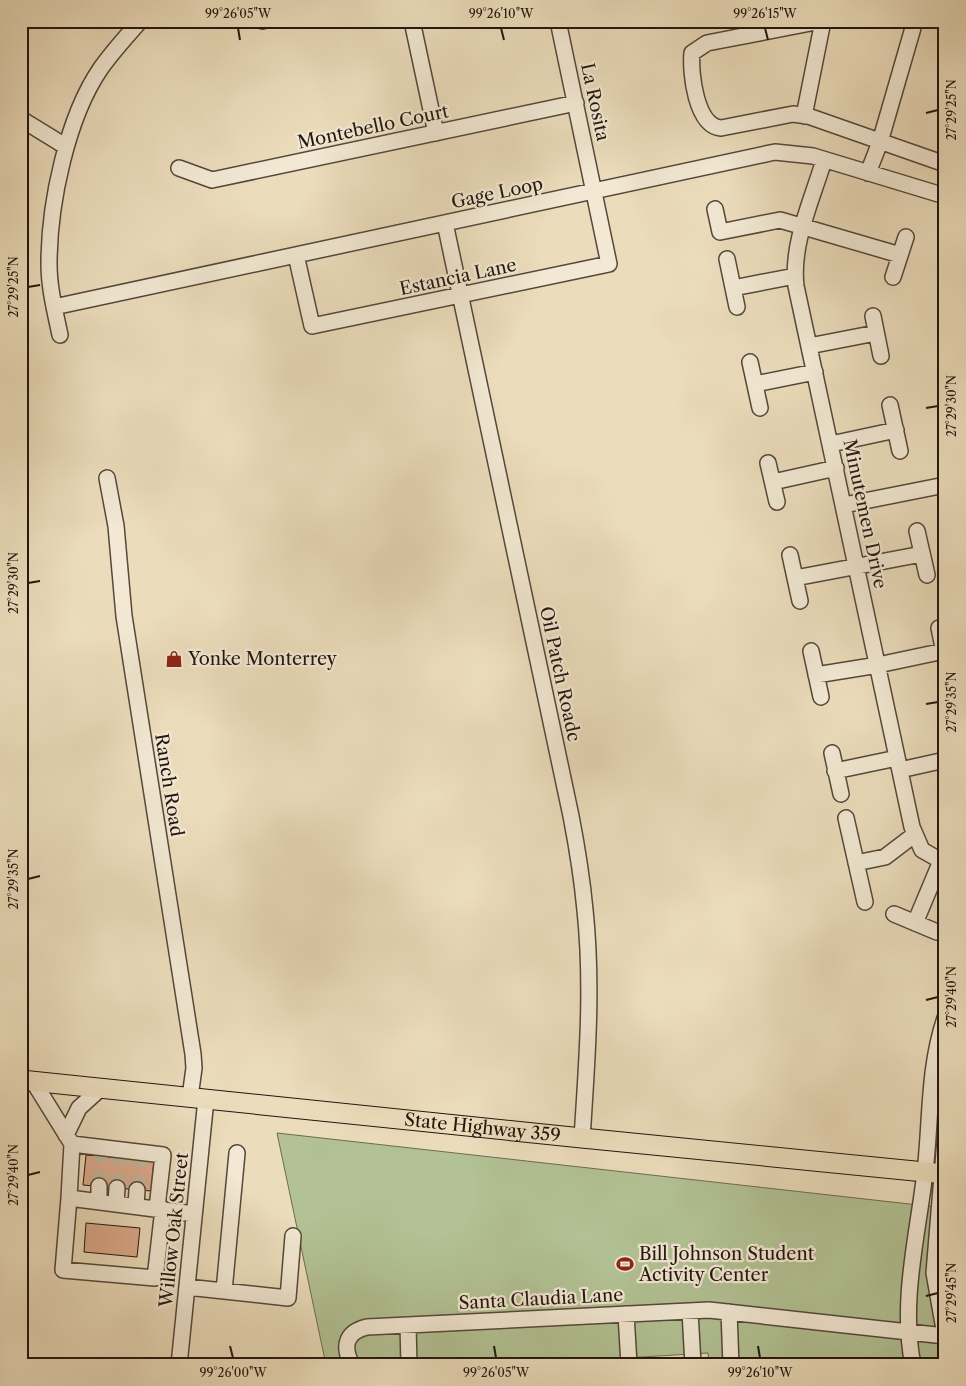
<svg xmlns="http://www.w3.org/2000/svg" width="966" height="1386" font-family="'Libre Caslon Text',serif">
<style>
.green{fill:#b2c294;stroke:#6a6c52}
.building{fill:#ddaa8b;stroke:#22160f}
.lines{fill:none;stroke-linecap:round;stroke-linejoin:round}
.minor-tunnel{stroke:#c3b499;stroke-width:15;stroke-dasharray:15 8;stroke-linecap:butt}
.minor-casing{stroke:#54483a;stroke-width:18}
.major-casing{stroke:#22160f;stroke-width:21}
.minor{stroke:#f2e8d3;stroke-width:15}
.major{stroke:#ebdcbb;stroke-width:19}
.ticks{fill:none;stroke:#22160f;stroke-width:2}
.labels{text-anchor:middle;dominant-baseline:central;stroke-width:4.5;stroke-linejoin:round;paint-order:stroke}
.street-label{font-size:18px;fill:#22160f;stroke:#f2e8d3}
.poi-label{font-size:18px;fill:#22160f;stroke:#f2e8d3;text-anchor:start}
.neatline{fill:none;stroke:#22160f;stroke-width:2}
.ticks-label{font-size:12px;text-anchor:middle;fill:#22160f}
</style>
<rect width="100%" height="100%" fill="#ebdcbb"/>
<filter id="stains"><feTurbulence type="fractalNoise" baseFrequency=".004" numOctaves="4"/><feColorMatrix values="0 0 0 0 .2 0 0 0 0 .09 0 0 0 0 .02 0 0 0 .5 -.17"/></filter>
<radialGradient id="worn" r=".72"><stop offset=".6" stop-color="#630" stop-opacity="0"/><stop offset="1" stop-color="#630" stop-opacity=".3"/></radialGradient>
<path class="green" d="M 277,1133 L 945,1208 L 945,1365 L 709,1365 L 708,1353 L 509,1365 L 326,1365 Z"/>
<path class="building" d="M 86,1155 L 154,1161 L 151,1191 L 83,1185 Z
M 86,1223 L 140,1228 L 137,1257 L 84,1252 Z"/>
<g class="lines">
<path class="minor-tunnel" d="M 99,1186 L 101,1156
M 117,1188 L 120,1158
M 137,1190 L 140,1160"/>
<g class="minor-casing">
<path id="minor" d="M 262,21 L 263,21
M 412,21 L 436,133
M 821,21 L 707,43 L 692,53 C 690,73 696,126 721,128 L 793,114 L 808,116 L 945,164
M 804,116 L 823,21
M 21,119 L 65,146
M 824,160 C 812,200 791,244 796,286 L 912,827 L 922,850 L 945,863
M 179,168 L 212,180 L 576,103
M 868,173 L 880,142 L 915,21
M 715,209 L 720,232 L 780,220 L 900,255
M 445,223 L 571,816 C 577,847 582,878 585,910 C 593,986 587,1062 582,1138
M 296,255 L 312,326 L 609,264 L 558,21
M 727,259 L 737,307
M 893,277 L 906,237
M 733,288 L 795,276
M 54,307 L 775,152 L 813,156 L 945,196
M 873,316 L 881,356
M 60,335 C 55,311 49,288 49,264 C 49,204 67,117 101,68 C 113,51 127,36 140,21
M 809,346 L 876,333
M 750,362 L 760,408
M 755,384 L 815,372
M 890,405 L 900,451
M 831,444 L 896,430
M 768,463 L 777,502
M 107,478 L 116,526 L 124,616 L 193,1054 L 194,1068 L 190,1097
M 773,482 L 836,468
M 844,505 L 945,485
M 917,531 L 927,575
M 790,555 L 800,601
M 795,578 L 922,554
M 939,628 L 945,657
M 811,651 L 821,697
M 816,675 L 878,665 L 944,651
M 832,753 L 841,794
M 900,770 L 945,760
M 835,771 L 897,758
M 846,818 L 865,902
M 856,863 L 885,857 L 914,835
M 894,914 L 937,932
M 915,923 L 941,861
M 33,1081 L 72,1144
M 66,1135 L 79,1108 L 101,1088
M 945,1140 L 934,1273 L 945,1335
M 69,1198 L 63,1270 L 155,1278 L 163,1209
M 99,1201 L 99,1186
M 116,1203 L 117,1188
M 136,1206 L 137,1190
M 157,1208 L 163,1155 L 72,1144 L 69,1198 L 194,1214
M 187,1287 L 288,1298 L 293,1236
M 224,1291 L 237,1153
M 690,1311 L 693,1365
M 729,1312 L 731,1365
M 626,1314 L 629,1365
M 408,1325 L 409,1365
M 179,1365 L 206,1099
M 352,1365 C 342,1346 346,1332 367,1327 L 709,1310 L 945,1336
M 913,1365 C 900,1302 918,1234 925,1172 C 931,1120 928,1068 945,1018"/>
</g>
<g class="major-casing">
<g id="major">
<path id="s1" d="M 21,1080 L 582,1138 L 945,1174"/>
</g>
</g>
<use href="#minor" class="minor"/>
<use href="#major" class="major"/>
</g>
<path class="ticks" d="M 238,28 L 240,40M 501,28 L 504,40M 765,28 L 768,40M 926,113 L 938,110M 28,287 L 40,285M 926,408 L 938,406M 28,583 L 40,581M 926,704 L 938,702M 28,879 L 40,876M 926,1000 L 938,997M 28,1175 L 40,1172M 926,1296 L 938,1293M 230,1346 L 233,1358M 494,1346 L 496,1358M 758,1346 L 760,1358"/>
<defs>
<g id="shop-bare" transform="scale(1.35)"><path d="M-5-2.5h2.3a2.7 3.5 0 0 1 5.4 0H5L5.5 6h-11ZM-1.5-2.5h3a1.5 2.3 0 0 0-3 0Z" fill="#8f2418" stroke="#f2e8d3" stroke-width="2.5" paint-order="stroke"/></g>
<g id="stadium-bare" transform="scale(1.35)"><path d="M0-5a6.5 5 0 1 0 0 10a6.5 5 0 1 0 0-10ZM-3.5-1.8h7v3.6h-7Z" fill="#8f2418" stroke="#f2e8d3" stroke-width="2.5" paint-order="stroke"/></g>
</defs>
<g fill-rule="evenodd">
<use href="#shop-bare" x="174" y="659"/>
<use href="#stadium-bare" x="625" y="1264"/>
</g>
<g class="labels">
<g class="street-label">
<text transform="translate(595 102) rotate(78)">La Rosita</text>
<text transform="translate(373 127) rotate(-12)">Montebello Court</text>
<text transform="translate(497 193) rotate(-12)">Gage Loop</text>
<text transform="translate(458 277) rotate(-12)">Estancia Lane</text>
<text transform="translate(865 514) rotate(78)">Minutemen Drive</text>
<text transform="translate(560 674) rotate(78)">Oil Patch Roadc</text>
<text transform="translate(169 785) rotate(81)">Ranch Road</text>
<text stroke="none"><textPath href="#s1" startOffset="464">State Highway 359</textPath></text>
<text transform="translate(174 1230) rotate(-84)">Willow Oak Street</text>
<text transform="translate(541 1299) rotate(-3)">Santa Claudia Lane</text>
</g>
<g class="poi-label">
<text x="188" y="659">Yonke Monterrey</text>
<text x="639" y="1254">Bill Johnson Student<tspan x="639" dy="21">Activity Center</tspan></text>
</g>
</g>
<rect width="966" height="1386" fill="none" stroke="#ebdcbb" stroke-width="55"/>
<rect x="28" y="28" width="910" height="1330" class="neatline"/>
<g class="ticks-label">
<text x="238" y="18">99°26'05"W</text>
<text x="501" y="18">99°26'10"W</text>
<text x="765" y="18">99°26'15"W</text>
<text transform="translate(952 110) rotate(-90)" y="4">27°29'25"N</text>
<text transform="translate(14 287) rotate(-90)" y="4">27°29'25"N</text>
<text transform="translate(952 406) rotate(-90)" y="4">27°29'30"N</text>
<text transform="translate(14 583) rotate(-90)" y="4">27°29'30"N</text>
<text transform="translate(952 702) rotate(-90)" y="4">27°29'35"N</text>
<text transform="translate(14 879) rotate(-90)" y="4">27°29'35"N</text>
<text transform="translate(952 997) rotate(-90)" y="4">27°29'40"N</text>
<text transform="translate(14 1175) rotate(-90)" y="4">27°29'40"N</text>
<text transform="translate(952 1293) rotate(-90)" y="4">27°29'45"N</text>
<text x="233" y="1377">99°26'00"W</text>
<text x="496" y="1377">99°26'05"W</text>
<text x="760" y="1377">99°26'10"W</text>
</g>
<rect width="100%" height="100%" filter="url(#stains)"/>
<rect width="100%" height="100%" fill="url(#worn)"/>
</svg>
